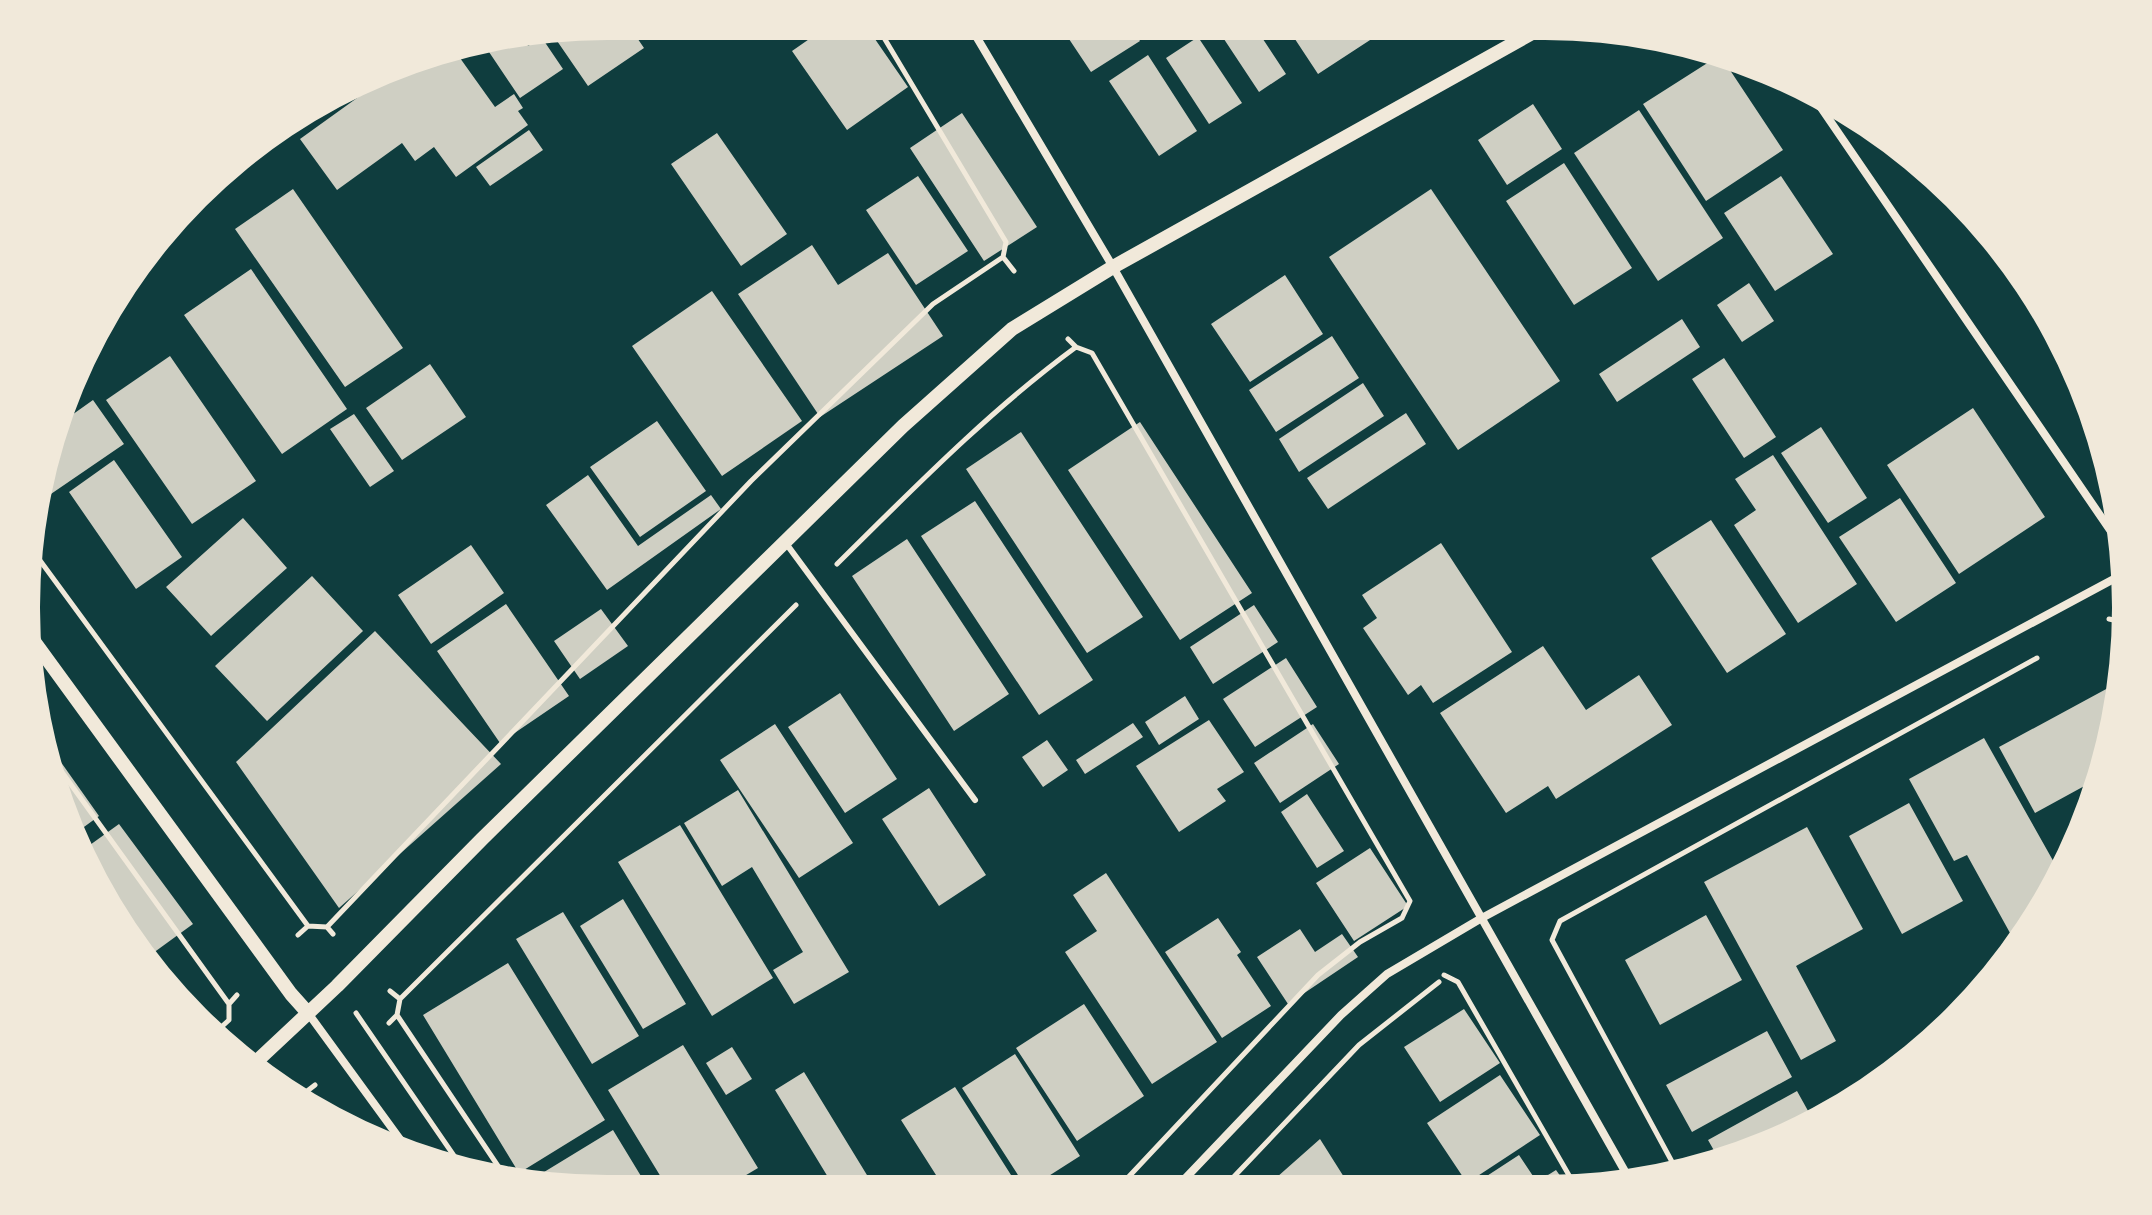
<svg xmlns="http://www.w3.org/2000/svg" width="2152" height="1215" font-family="Commissioner,sans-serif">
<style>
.building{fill:#cfcfc3}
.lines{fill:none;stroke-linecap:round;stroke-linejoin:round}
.path{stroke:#f1e9da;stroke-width:5}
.service{stroke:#f1e9da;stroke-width:6}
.minor{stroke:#f1e9da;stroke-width:8}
.tertiary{stroke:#f1e9da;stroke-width:14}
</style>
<rect width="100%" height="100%" fill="#0f3d3e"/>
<path class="building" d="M 608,26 L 629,26 L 644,48 L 588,86 L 553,35 Z
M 631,26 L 658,26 L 640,39 Z
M 828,26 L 866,26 L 908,87 L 847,130 L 792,51 Z
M 1061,27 L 1131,27 L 1140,41 L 1091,72 Z
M 1216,27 L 1255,27 L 1286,74 L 1259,92 Z
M 1287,27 L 1390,27 L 1318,74 Z
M 1198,37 L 1242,103 L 1209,124 L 1166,58 Z
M 542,38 L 563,69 L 520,98 L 485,46 L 524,40 L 528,46 Z
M 455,51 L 495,107 L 514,94 L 523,108 L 518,111 L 528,125 L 456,177 L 434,147 L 415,161 L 402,143 L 337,190 L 300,139 L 396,70 L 421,57 Z
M 1148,55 L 1197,131 L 1159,156 L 1109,81 Z
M 1720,55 L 1783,150 L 1706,201 L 1643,104 Z
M 1533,104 L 1562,149 L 1507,185 L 1478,140 Z
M 1639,110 L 1723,238 L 1658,281 L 1574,153 Z
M 962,113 L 1037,227 L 984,261 L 910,148 Z
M 529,130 L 543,150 L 490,186 L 476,167 Z
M 717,133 L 787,234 L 741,266 L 671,164 Z
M 1564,163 L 1632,268 L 1574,305 L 1506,201 Z
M 918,176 L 968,251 L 916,285 L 866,210 Z
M 1781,176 L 1833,254 L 1775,291 L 1724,213 Z
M 293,189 L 403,348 L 345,387 L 235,229 Z
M 1431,189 L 1560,381 L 1458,450 L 1329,257 Z
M 1987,234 L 2006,254 L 2035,301 L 2030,304 Z
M 812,245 L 838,285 L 888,253 L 943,336 L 820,417 L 738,294 Z
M 251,269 L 347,409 L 282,454 L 184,315 Z
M 1285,275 L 1323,334 L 1250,382 L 1211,324 Z
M 1749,283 L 1774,321 L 1742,342 L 1717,305 Z
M 712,291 L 802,421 L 722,476 L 632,346 Z
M 1682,319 L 1700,347 L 1617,402 L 1599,374 Z
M 1332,336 L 1359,378 L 1276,432 L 1249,390 Z
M 170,356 L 256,481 L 192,524 L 106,400 Z
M 1724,358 L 1776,437 L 1744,458 L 1692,379 Z
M 430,364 L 466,417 L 402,460 L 366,408 Z
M 1363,383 L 1384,416 L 1299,472 L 1279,439 Z
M 93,400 L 124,444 L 48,496 L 43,488 L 46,457 L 62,422 Z
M 1973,408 L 2045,517 L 1959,574 L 1887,465 Z
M 1406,413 L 1426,444 L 1328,509 L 1307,478 Z
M 354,414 L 394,471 L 370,487 L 330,429 Z
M 657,421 L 706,491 L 640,537 L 590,467 Z
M 1140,422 L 1252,593 L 1180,640 L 1068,470 Z
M 1821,427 L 1867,498 L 1828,523 L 1781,453 Z
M 1021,432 L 1143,617 L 1087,653 L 966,469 Z
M 1773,455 L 1857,584 L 1798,623 L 1734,525 L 1756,510 L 1735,479 Z
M 114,460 L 182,557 L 136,589 L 69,492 Z
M 588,475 L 638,546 L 711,495 L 721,509 L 607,590 L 546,505 Z
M 1900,498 L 1956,583 L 1896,622 L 1839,537 Z
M 975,501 L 1093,680 L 1039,715 L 921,536 Z
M 243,518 L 287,568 L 211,636 L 166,587 Z
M 1711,520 L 1786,634 L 1727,673 L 1651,558 Z
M 907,539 L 1009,694 L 954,731 L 852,576 Z
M 1441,543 L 1512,652 L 1433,703 L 1421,685 L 1408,695 L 1363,628 L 1377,618 L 1362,595 Z
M 471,545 L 504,593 L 431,644 L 398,595 Z
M 312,576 L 363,631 L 267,721 L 215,666 Z
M 506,604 L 569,696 L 500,743 L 437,651 Z
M 1254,605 L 1278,642 L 1213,684 L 1190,647 Z
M 601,609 L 628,646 L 580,679 L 554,641 Z
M 375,631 L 501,764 L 339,908 L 236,762 Z
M 1543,646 L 1586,710 L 1639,675 L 1672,725 L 1556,799 L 1548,786 L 1506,813 L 1440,713 Z
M 1286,658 L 1317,707 L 1255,747 L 1223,699 Z
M 2121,681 L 2099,778 L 2035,813 L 1999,747 Z
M 840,693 L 897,779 L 845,813 L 788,727 Z
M 1185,696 L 1199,719 L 1159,745 L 1145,722 Z
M 1209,720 L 1244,772 L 1217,789 L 1226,801 L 1179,832 L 1136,766 Z
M 1133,723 L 1143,737 L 1085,774 L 1076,760 Z
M 775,724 L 853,843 L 799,878 L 720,760 Z
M 1313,724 L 1339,764 L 1280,803 L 1254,763 Z
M 1984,738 L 2060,873 L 2048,899 L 2015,942 L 1967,855 L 1954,861 L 1909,779 Z
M 1047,740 L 1068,770 L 1043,787 L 1022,757 Z
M 58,758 L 99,816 L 73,835 L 54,761 Z
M 929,788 L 986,875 L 939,906 L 882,819 Z
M 738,790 L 849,972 L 794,1004 L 773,970 L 803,952 L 752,867 L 722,886 L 684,823 Z
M 1307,794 L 1344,851 L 1317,868 L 1281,812 Z
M 1909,803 L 1963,901 L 1902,934 L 1849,836 Z
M 119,824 L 193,924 L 149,956 L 83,850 Z
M 680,825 L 773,978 L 712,1016 L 618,862 Z
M 1807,827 L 1863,929 L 1796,966 L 1836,1041 L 1801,1060 L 1704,882 Z
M 1370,848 L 1408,906 L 1354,941 L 1316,883 Z
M 1106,873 L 1217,1042 L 1152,1084 L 1065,952 L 1097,931 L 1073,895 Z
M 623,899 L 686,1004 L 643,1029 L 580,926 Z
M 563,912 L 639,1036 L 592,1064 L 516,939 Z
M 1706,915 L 1742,980 L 1660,1025 L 1625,960 Z
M 1218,918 L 1241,952 L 1237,955 L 1271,1006 L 1222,1038 L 1165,952 Z
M 1300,929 L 1315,952 L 1342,934 L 1358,957 L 1288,1004 L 1257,957 Z
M 508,963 L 605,1120 L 519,1173 L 423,1015 Z
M 1084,1004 L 1144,1096 L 1077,1141 L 1016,1048 Z
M 1464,1009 L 1500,1063 L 1440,1102 L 1404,1047 Z
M 1767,1031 L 1792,1077 L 1692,1132 L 1666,1085 Z
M 683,1045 L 758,1168 L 726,1187 L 667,1187 L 608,1090 Z
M 732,1047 L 752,1079 L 726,1095 L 706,1063 Z
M 1015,1054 L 1080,1156 L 1033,1186 L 1025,1186 L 962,1088 Z
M 804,1072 L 870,1180 L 859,1187 L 834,1187 L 775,1090 Z
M 1500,1075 L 1540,1135 L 1467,1183 L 1427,1123 Z
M 955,1087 L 1018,1186 L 943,1186 L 901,1120 Z
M 1797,1091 L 1812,1118 L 1732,1158 L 1720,1161 L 1708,1140 Z
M 613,1130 L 647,1186 L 570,1188 L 531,1180 Z
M 1320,1139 L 1349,1185 L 1268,1185 Z
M 1519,1155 L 1537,1182 L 1556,1170 L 1566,1184 L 1473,1185 Z"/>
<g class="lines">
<path class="path" d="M 877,26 L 1006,242 L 1003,257
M 1003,257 L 1014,271
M 1068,339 L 1076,347 L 1092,353 L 1410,901 L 1402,918
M 36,555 L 308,926 L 327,927 L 751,481 L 933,304 L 1003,257
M 837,564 C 913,489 989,411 1076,347
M 2109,619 L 2123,622
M 54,761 L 229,1004
M 327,927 L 333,934
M 298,935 L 308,926
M 1444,975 L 1458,982 L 1574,1184
M 390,991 L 400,999
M 400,999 L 796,605
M 400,999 L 397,1015 L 504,1175
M 229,1004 L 237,995
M 356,1013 L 461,1166
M 389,1023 L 397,1015
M 218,1030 L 229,1020 L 229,1004
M 297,1095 L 302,1095 L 308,1104
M 302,1095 L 315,1085
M 1677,1171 L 1552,940 L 1560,921 L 2037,658
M 1226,1185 L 1359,1045 L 1439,982
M 1120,1186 L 1318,975 L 1360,942 L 1402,918"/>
<path class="service" d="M 785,542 L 975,800"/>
<path class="minor" d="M 970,26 L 1113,267 L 1631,1182
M 1811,93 L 2121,546
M 308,1013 L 410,1153
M 1178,1186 L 1341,1015 L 1387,974 L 1480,919 L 2125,573"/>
<path class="tertiary" d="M 28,633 L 291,994 L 308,1013
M 256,1062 L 337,986 L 482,839 L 903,426 L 1012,329 L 1113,267 L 1543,27"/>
</g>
<path d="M0 0H2152V1215H0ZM607 40H1545A567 567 0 0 1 2112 607V608A567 567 0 0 1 1545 1175H607A567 567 0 0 1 40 608V607A567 567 0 0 1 607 40Z" fill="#f1e9da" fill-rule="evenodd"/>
</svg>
